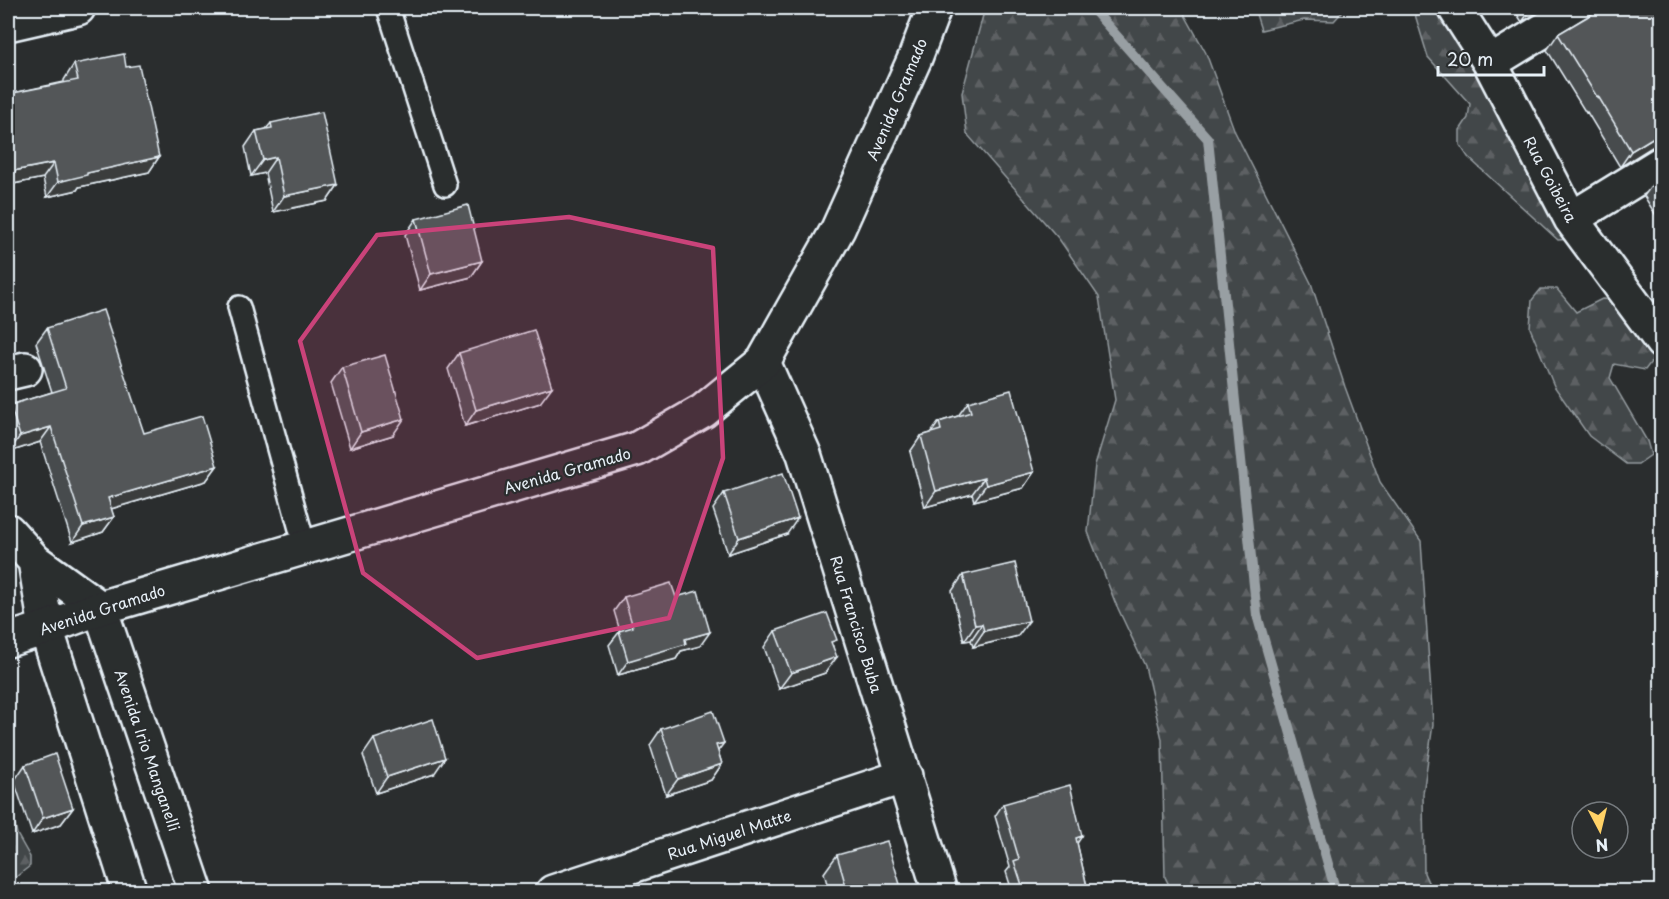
<svg xmlns="http://www.w3.org/2000/svg" width="1669" height="899" font-family="'Playpen Sans',sans-serif">
<style>
.forest{fill:url(#forest-firs);stroke:#959ca0;stroke-width:1.5}
.lines{fill:none;stroke-linecap:round;stroke-linejoin:round}
.stream{stroke:#989fa3;stroke-width:10}
.service-casing{stroke:#e8f1f8;stroke-width:26}
.minor-casing{stroke:#e8f1f8;stroke-width:38}
.tertiary-casing{stroke:#e8f1f8;stroke-width:38}
.service{stroke:#2a2d2e;stroke-width:21}
.minor{stroke:#2a2d2e;stroke-width:33}
.tertiary{stroke:#2a2d2e;stroke-width:33}
.wall{fill:#474b4d;stroke:#e8f1f8;stroke-width:1.5}
.shaded-wall{fill:#3a3d3e;stroke:#e8f1f8;stroke-width:1.5}
.building{fill:#535759;stroke:#e8f1f8;stroke-width:1.5}
.marked{fill:#ca437a;fill-opacity:0.2;stroke:#ca437a;stroke-width:4.5;stroke-linejoin:round}
.labels{text-anchor:middle;dominant-baseline:central;stroke-width:4.5;stroke-linejoin:round;paint-order:stroke}
.street-label{font-size:15px;fill:#e8f1f8;stroke:#2a2d2e}
</style>
<defs>
<pattern id="forest-firs" width="22" height="20" patternUnits="userSpaceOnUse" patternTransform="scale(1.5)"><rect width="22" height="20" fill="#424648"/><path d="M5 1l3.5 6h-7zM16 11l3.5 6h-7z" fill="#5d6163"/></pattern>
</defs>
<rect width="100%" height="100%" fill="#2a2d2e"/>
<filter id="ink" filterUnits="userSpaceOnUse"><feTurbulence type="fractalNoise" baseFrequency=".0167" numOctaves="2"/><feDisplacementMap in="SourceGraphic" scale="12" xChannelSelector="R" yChannelSelector="G"/><feConvolveMatrix kernelMatrix="1 2 1 2 8 2 1 2 1" color-interpolation-filters="sRGB"/></filter>
<g filter="url(#ink)">
<path class="forest" d="M 985,8 L 1181,8 L 1206,53 L 1235,132 L 1311,283 L 1345,387 L 1380,482 L 1421,541 L 1433,724 L 1423,794 L 1424,873 L 1432,891 L 1172,891 L 1165,877 L 1162,739 L 1145,666 L 1115,602 L 1088,532 L 1095,465 L 1115,400 L 1099,297 L 1059,239 L 967,134 L 962,93 Z
M 1254,8 L 1344,8 L 1344,10 L 1334,21 L 1304,20 L 1261,30 Z
M 1413,8 L 1460,8 L 1572,239 L 1558,240 L 1468,157 L 1460,145 L 1460,130 L 1468,118 L 1470,104 L 1428,57 Z
M 1541,289 L 1557,289 L 1576,312 L 1602,299 L 1615,300 L 1652,344 L 1654,358 L 1645,370 L 1614,364 L 1610,378 L 1647,441 L 1651,455 L 1638,464 L 1626,464 L 1589,436 L 1554,386 L 1530,328 L 1532,300 Z
M 8,803 L 11,806 L 17,834 L 30,857 L 30,866 L 16,877 L 12,888 L 8,890 L 8,853 L 12,850 L 12,847 L 8,843 Z"/>
<g class="lines">
<path class="stream" d="M 1092,8 L 1208,139 L 1257,615 L 1336,892"/>
<g class="service-casing">
<path id="service" d="M 388,8 L 445,185
M 239,307 L 305,547"/>
</g>
<g class="minor-casing">
<path id="minor" d="M 1455,8 L 1490,63 L 1571,219 L 1662,342
M 8,24 L 78,8
M 1490,63 L 1580,8
M 1571,219 L 1662,163
M 763,362 L 804,454 L 940,892
M 8,373 L 25,369
M 8,531 L 35,561 L 100,608 L 196,892
M 35,561 L 46,628 L 130,892
M 553,892 L 905,776"/>
</g>
<g class="tertiary-casing">
<path id="tertiary" d="M 8,640 L 46,628 L 100,608 L 637,449 L 703,411 L 763,362 L 838,229 L 915,58 L 934,8"/>
</g>
<use href="#service" class="service"/>
<use href="#minor" class="minor"/>
<use href="#tertiary" class="tertiary"/>
</g>
<path class="wall" d="M 1513,8 L 1545,8 L 1522,22 Z
M 1599,8 L 1662,8 L 1662,144 L 1652,147 L 1620,167 L 1587,112 L 1586,113 L 1547,50 L 1558,34 L 1598,10 Z
M 74,64 L 126,67 L 159,157 L 149,172 L 79,187 L 77,190 L 47,197 L 43,178 L 8,185 L 8,94 L 64,82 L 64,80 Z
M 271,123 L 338,185 L 327,201 L 273,212 L 265,173 L 251,176 L 245,147 L 256,131 L 266,129 Z
M 1662,176 L 1662,225 L 1644,196 L 1655,181 Z
M 416,219 L 482,261 L 471,277 L 420,290 L 405,235 Z
M 47,328 L 144,433 L 217,466 L 206,481 L 111,509 L 114,517 L 103,532 L 72,542 L 40,442 L 9,452 L 8,447 L 8,409 L 10,405 L 52,392 L 36,343 Z
M 459,353 L 540,403 L 465,426 L 448,369 Z
M 342,367 L 393,435 L 350,448 L 331,383 Z
M 968,402 L 1034,472 L 1023,488 L 974,501 L 972,494 L 925,507 L 910,452 L 921,436 L 931,433 L 939,422 L 958,416 Z
M 724,493 L 787,534 L 728,554 L 713,509 Z
M 963,575 L 1018,636 L 973,647 L 971,640 L 964,641 L 952,591 Z
M 624,597 L 676,597 L 700,646 L 681,651 L 676,659 L 618,675 L 609,645 L 620,631 L 614,611 Z
M 775,631 L 833,646 L 825,673 L 779,689 L 764,647 Z
M 661,729 L 718,751 L 722,764 L 711,780 L 666,795 L 650,745 Z
M 374,739 L 434,774 L 376,793 L 363,755 Z
M 25,765 L 73,808 L 61,824 L 32,834 L 14,781 Z
M 1003,804 L 1077,843 L 1088,891 L 1012,891 L 1006,872 L 1010,867 L 995,816 Z
M 837,855 L 902,891 L 829,891 L 824,873 Z"/>
<path class="shaded-wall" d="M 1532,8 L 1545,8 L 1522,22 Z
M 1662,132 L 1662,144 L 1652,147 L 1620,167 L 1631,151 Z
M 159,157 L 149,172 L 79,187 L 77,190 L 47,197 L 58,182 L 87,173 Z
M 276,157 L 265,173 L 251,176 L 263,160 Z
M 54,163 L 43,178 L 8,185 L 8,172 Z
M 338,185 L 327,201 L 273,212 L 284,196 Z
M 482,261 L 471,277 L 420,290 L 431,274 Z
M 552,387 L 540,403 L 465,426 L 476,410 Z
M 404,419 L 393,435 L 350,448 L 361,432 Z
M 51,427 L 40,442 L 9,452 L 20,436 Z
M 217,466 L 206,481 L 97,513 L 108,498 Z
M 1034,472 L 1023,488 L 974,501 L 986,485 Z
M 984,478 L 972,494 L 925,507 L 936,491 Z
M 114,517 L 103,532 L 72,542 L 83,526 Z
M 798,518 L 787,534 L 728,554 L 739,538 Z
M 1029,621 L 1018,636 L 973,647 L 984,631 Z
M 982,624 L 971,640 L 964,641 L 975,625 Z
M 710,632 L 700,646 L 681,651 L 676,659 L 618,675 L 628,661 L 685,639 Z
M 837,657 L 825,673 L 779,689 L 791,673 Z
M 724,743 L 712,759 L 716,745 Z
M 445,758 L 434,774 L 376,793 L 387,777 Z
M 722,764 L 711,780 L 666,795 L 678,779 Z
M 73,808 L 61,824 L 32,834 L 43,818 Z
M 1082,836 L 1074,848 L 1076,838 Z"/>
<path class="building" d="M 1602,8 L 1662,8 L 1662,132 L 1631,151 L 1598,96 L 1597,97 L 1558,34 Z
M 124,54 L 126,67 L 139,65 L 159,157 L 87,173 L 87,175 L 58,182 L 54,163 L 8,172 L 8,94 L 78,80 L 74,64 Z
M 322,112 L 338,185 L 284,196 L 276,157 L 263,160 L 256,131 L 272,128 L 271,123 Z
M 1662,176 L 1662,191 L 1655,181 Z
M 468,205 L 482,261 L 431,274 L 416,219 Z
M 103,310 L 144,433 L 202,416 L 217,466 L 108,498 L 114,517 L 83,526 L 51,427 L 20,436 L 10,405 L 66,388 L 47,328 Z
M 534,330 L 552,387 L 476,410 L 459,353 Z
M 385,355 L 404,419 L 361,432 L 342,367 Z
M 1011,390 L 1034,472 L 986,485 L 984,478 L 936,491 L 921,436 L 941,430 L 939,422 L 971,412 L 968,402 Z
M 783,473 L 798,518 L 739,538 L 724,493 Z
M 1015,563 L 1029,621 L 984,631 L 982,624 L 975,625 L 963,575 Z
M 671,583 L 676,597 L 698,591 L 710,632 L 685,639 L 686,644 L 628,661 L 619,631 L 633,627 L 624,597 Z
M 827,613 L 837,640 L 831,642 L 837,657 L 791,673 L 775,631 Z
M 713,711 L 724,743 L 716,745 L 722,764 L 678,779 L 661,729 Z
M 433,719 L 445,758 L 387,777 L 374,739 Z
M 55,754 L 73,808 L 43,818 L 25,765 Z
M 1070,785 L 1082,836 L 1076,838 L 1088,891 L 1024,891 L 1014,861 L 1019,859 L 1003,804 Z
M 887,841 L 902,891 L 842,891 L 847,890 L 837,855 Z"/>
</g>
<path class="marked" d="M 569,217 L 713,248 L 723,458 L 669,618 L 477,658 L 363,573 L 300,341 L 377,235 Z"/>
<g class="labels">
<g class="street-label">
<text transform="translate(896 99) rotate(-67)">Avenida Gramado</text>
<text transform="translate(1551 179) rotate(62)">Rua Goibeira</text>
<text transform="translate(567 470) rotate(-16)">Avenida Gramado</text>
<text transform="translate(102 609) rotate(-18)">Avenida Gramado</text>
<text transform="translate(857 624) rotate(73)">Rua Francisco Buba</text>
<text transform="translate(148 750) rotate(71)">Avenida Irio Manganelli</text>
<text transform="translate(729 834) rotate(-18)">Rua Miguel Matte</text>
</g>
</g>
<rect width="1669" height="899" fill="none" stroke="#2a2d2e" stroke-width="30"/>
<rect x="15" y="15" width="1639" height="869" fill="none" stroke="#e8f1f8" stroke-width="2" filter="url(#ink)"/>
<g transform="translate(1600 830) rotate(173)"><circle r="28" fill="#2a2d2e" stroke="#767b7f" stroke-width="1.5"/>
<path d="M0-4.5L10 22L0 15L-10 22Z" fill="#ffd166"/>
<text y="-9" font-size="16" font-weight="bold" text-anchor="middle" fill="#e8f1f8">N</text>
</g>
<path d="M1438 66v9h106v-9" fill="none" stroke="#e8f1f8" stroke-width="3"/>
<text x="1447" y="66" font-size="18" fill="#e8f1f8" stroke="#2a2d2e" stroke-width="4.5" paint-order="stroke">20 m</text>
</svg>
